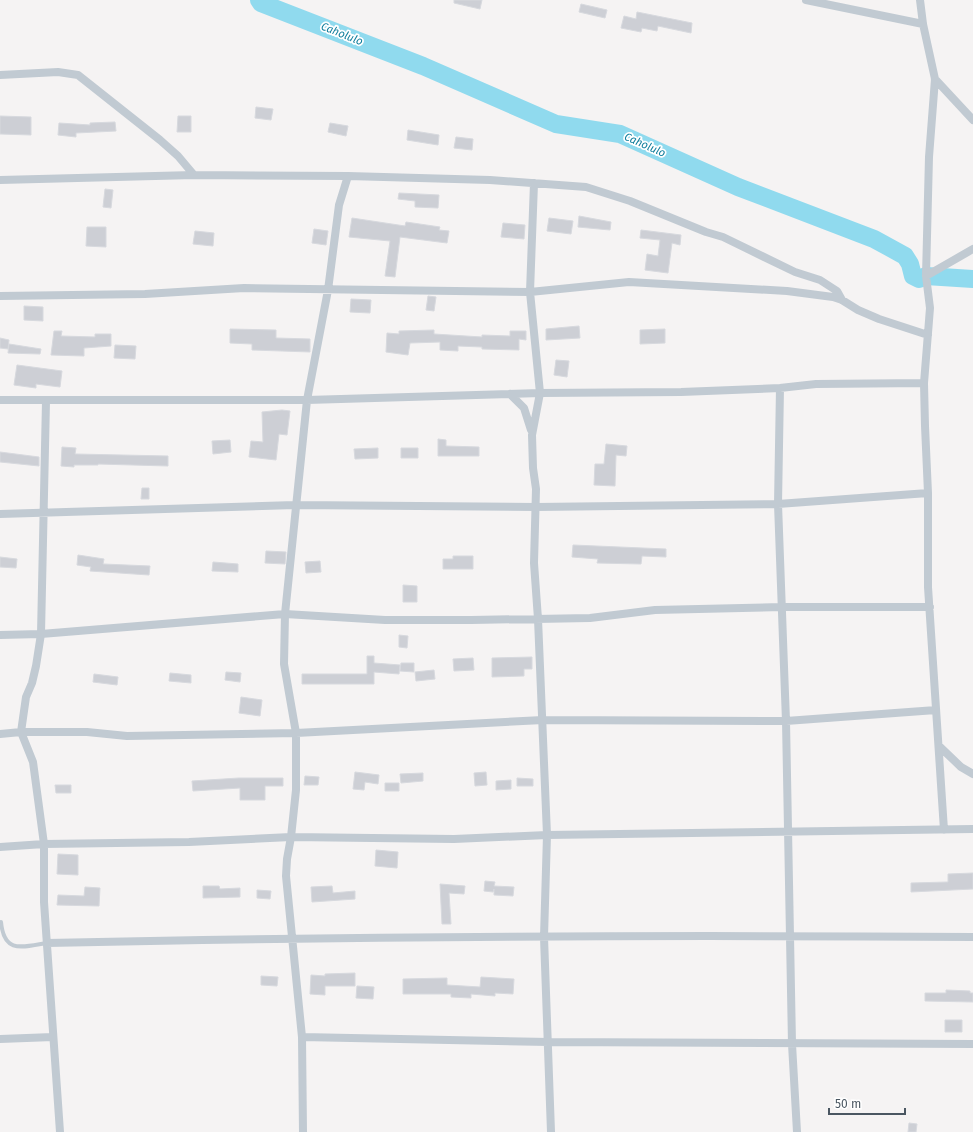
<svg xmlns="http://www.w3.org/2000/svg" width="973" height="1132" font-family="'Fira Sans',sans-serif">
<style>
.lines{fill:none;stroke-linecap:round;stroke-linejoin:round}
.river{stroke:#90daee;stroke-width:18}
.building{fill:#cdcfd5;stroke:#d7d9de}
.lane{stroke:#c1cad2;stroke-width:4}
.street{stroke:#c1cad2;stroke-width:8}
.labels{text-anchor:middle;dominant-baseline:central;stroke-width:3.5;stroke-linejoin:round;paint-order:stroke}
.water-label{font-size:11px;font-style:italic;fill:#0c7c9b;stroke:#fff}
</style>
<rect width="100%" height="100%" fill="#f5f3f3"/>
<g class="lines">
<path class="river" d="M 259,0 L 261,3 L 423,66 L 556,124 L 620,134 L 738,187 L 874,239 L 905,256 L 910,264 L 913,276 L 919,279 L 926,276 L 973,279"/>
</g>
<path class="building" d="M 454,0 L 482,0 L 480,9 L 454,3 Z
M 581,4 L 607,10 L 605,18 L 579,12 Z
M 637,12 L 692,23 L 691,33 L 658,26 L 657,31 L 642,28 L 641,32 L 621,28 L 624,16 L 636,19 Z
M 256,107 L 273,109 L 271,120 L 255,118 Z
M 0,116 L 31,117 L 31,135 L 0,134 Z
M 178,116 L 191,116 L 191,132 L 177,132 Z
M 115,122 L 116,131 L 76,133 L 76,137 L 58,135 L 59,123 L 90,125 L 90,123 Z
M 330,123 L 348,126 L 346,136 L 328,132 Z
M 408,130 L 439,135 L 438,145 L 407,140 Z
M 456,137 L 473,139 L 472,150 L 454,148 Z
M 105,189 L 113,190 L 111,208 L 103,207 Z
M 399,193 L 439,195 L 438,208 L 415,207 L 415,201 L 398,199 Z
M 579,216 L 611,222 L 610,230 L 578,227 Z
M 352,218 L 405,226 L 406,222 L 440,227 L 439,230 L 449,231 L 447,243 L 400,237 L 395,277 L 385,276 L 390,241 L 349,237 Z
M 549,218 L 573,221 L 571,234 L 547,231 Z
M 503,223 L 525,225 L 524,239 L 501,237 Z
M 87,227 L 106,227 L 106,247 L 86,246 Z
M 314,229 L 328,231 L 326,245 L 312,243 Z
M 641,230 L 681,235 L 680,245 L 672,243 L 668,273 L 645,270 L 647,254 L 658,256 L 660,240 L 640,238 Z
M 195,231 L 214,233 L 213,246 L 193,244 Z
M 428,296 L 436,297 L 434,311 L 426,310 Z
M 351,299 L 371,300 L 370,313 L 350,312 Z
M 24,306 L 43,307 L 43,321 L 24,320 Z
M 579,326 L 580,338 L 546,340 L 546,329 Z
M 230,329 L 276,330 L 276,338 L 310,339 L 310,352 L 252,350 L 252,344 L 230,343 Z
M 665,329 L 665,343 L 640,344 L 640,330 Z
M 434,330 L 434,334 L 482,337 L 482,335 L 510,336 L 510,331 L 526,331 L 526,340 L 519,339 L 519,350 L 482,349 L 482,347 L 458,346 L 458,351 L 440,350 L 440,342 L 410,343 L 408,355 L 386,352 L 387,333 L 399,334 L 399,331 Z
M 54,331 L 62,331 L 61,336 L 95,337 L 95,334 L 111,334 L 111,346 L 84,348 L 84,356 L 51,355 Z
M 0,338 L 9,340 L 8,349 L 0,348 Z
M 9,344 L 41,349 L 40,354 L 8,353 Z
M 115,345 L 136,346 L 135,359 L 114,358 Z
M 556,360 L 569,361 L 567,377 L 554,375 Z
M 17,365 L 62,371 L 60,387 L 36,384 L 36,388 L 14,385 Z
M 282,410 L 290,411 L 287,435 L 279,434 L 276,460 L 249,457 L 251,441 L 263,442 L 262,412 Z
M 438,439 L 446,440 L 446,446 L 479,447 L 479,456 L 438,456 Z
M 230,440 L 231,452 L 213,454 L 212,441 Z
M 606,444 L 627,446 L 626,456 L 616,455 L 615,486 L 594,485 L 595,464 L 604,464 Z
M 62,447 L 76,448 L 75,454 L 168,456 L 168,466 L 98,464 L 98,465 L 74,465 L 74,467 L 61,466 Z
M 378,448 L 378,458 L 355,459 L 354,449 Z
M 401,448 L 418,448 L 418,458 L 401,458 Z
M 0,452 L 39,457 L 39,466 L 0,462 Z
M 142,488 L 149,488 L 149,499 L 141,499 Z
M 573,545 L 666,549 L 666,557 L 642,556 L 641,564 L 597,563 L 598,559 L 572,557 Z
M 266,551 L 286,552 L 285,564 L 265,563 Z
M 78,555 L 104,559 L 103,564 L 150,566 L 149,575 L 90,571 L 91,567 L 77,565 Z
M 453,556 L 473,556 L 473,569 L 443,569 L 443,559 L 453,559 Z
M 0,557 L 17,559 L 16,568 L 0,567 Z
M 320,561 L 321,572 L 306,573 L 305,562 Z
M 213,562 L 238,564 L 238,572 L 212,571 Z
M 403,585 L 417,586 L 417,602 L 403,602 Z
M 399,635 L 408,636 L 407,648 L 399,647 Z
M 367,656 L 374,656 L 374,663 L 400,665 L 399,674 L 374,672 L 374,684 L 302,684 L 302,674 L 367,674 Z
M 532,657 L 532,669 L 524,669 L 524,676 L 492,677 L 492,658 Z
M 473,658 L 474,670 L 454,671 L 453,659 Z
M 401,663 L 414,663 L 414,672 L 400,671 Z
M 434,670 L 435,679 L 416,681 L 415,672 Z
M 226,672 L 241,673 L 240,682 L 225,680 Z
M 170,673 L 191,675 L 191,683 L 169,681 Z
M 94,674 L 118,677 L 117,685 L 93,682 Z
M 241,697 L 262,700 L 260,716 L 239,713 Z
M 355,772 L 379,775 L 378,784 L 365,782 L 364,790 L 353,789 Z
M 486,772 L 487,785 L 475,786 L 474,773 Z
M 423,773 L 423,781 L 401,783 L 400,774 Z
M 305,776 L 319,777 L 318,785 L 304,785 Z
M 239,778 L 283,778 L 283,786 L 265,786 L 265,800 L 240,800 L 240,788 L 193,791 L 192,781 Z
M 517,778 L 533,779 L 533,786 L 517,786 Z
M 511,780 L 511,789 L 496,790 L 496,781 Z
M 385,783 L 399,783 L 399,791 L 385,791 Z
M 55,785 L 71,785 L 71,793 L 56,793 Z
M 376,850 L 398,852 L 397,868 L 375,866 Z
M 58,854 L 78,855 L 78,875 L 57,874 Z
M 973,873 L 973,889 L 911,892 L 911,883 L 948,882 L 948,874 Z
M 485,881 L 495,882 L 494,886 L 514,887 L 513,896 L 494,895 L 494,889 L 493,892 L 484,891 Z
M 440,884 L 465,886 L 464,894 L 449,893 L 451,924 L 442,924 Z
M 203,886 L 219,886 L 220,889 L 240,888 L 240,897 L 203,898 Z
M 332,886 L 333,893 L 355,891 L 355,899 L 312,902 L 311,887 Z
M 85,887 L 100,888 L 99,906 L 57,905 L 58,895 L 84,896 Z
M 257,890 L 271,891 L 270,899 L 257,898 Z
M 355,973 L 355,986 L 325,986 L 325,995 L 310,994 L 311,975 L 325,976 L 325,974 Z
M 261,976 L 278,977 L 277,986 L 261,985 Z
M 481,977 L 514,979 L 513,994 L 495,993 L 495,996 L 471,994 L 471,998 L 451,997 L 451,994 L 403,994 L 403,979 L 447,978 L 447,985 L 480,987 Z
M 357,986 L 374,987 L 373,999 L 356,998 Z
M 946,990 L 970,991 L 970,993 L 973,993 L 973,1002 L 925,1001 L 925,993 L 946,993 Z
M 945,1020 L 962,1020 L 962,1032 L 945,1032 Z
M 909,1123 L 917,1124 L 916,1132 L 908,1132 Z"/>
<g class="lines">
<path class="lane" d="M 1,922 C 4,954 22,947 47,943"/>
<path class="street" d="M 806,0 L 923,24
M 920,0 L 923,24 L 935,79 L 929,157 L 926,276 L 930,308 L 924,383 L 925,426 L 928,493 L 928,587 L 944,830
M 0,75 L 58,72 L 78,75 L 160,140 L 178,156 L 194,175
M 935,79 L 973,120
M 0,180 L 194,175 L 348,176 L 490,180 L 586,187 L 630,201 L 706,232 L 723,237 L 795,272 L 820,280 L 837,291 L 842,300
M 534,183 L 530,292 L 540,393 L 532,435 L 533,468 L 536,489 L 534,563 L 538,619 L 547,835 L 544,937 L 551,1132
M 926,276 L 973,249
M 0,296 L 145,294 L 244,288 L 530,292 L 629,282 L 787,291 L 833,297 L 842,300 L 858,310 L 879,319 L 928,335
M 780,388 L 778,504 L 786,721 L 792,1044 L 797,1132
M 510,394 L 524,408 L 531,430
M 0,400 L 307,400 L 540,393 L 681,392 L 780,388 L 816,384 L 924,383
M 0,514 L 295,505 L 536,507 L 778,504 L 928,493
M 0,635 L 41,634 L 46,401
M 0,734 L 21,732 L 87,732 L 127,736 L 296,733 L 543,720 L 786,721 L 936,710
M 939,746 L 961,767 L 973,774
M 0,847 L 44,844 L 189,842 L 291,837 L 454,839 L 547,835 L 973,829
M 47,943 C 355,936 664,935 973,937
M 302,1037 L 549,1042 L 973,1044
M 0,1039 L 53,1037
M 60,1132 L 44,902 L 44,844 L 33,762 L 21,732 L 26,697 L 32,683 L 36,666 L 41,634 L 285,614 L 307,400 L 328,290 L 339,205 L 348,176
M 303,1132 L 302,1037 L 286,876 L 287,859 L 291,837 L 296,790 L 296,733 L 284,664 L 285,614 L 385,620 L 471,620 L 590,618 L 655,610 L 782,607 L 930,607"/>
</g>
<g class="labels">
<g class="water-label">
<text transform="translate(342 34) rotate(22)">Caholulo</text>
<text transform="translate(645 145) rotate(24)">Caholulo</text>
</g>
</g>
<path d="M829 1108v6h76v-6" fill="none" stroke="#4a5661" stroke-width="2"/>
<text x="835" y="1108" font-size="12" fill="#4a5661" stroke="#ffffff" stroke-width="3" paint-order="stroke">50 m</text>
</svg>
